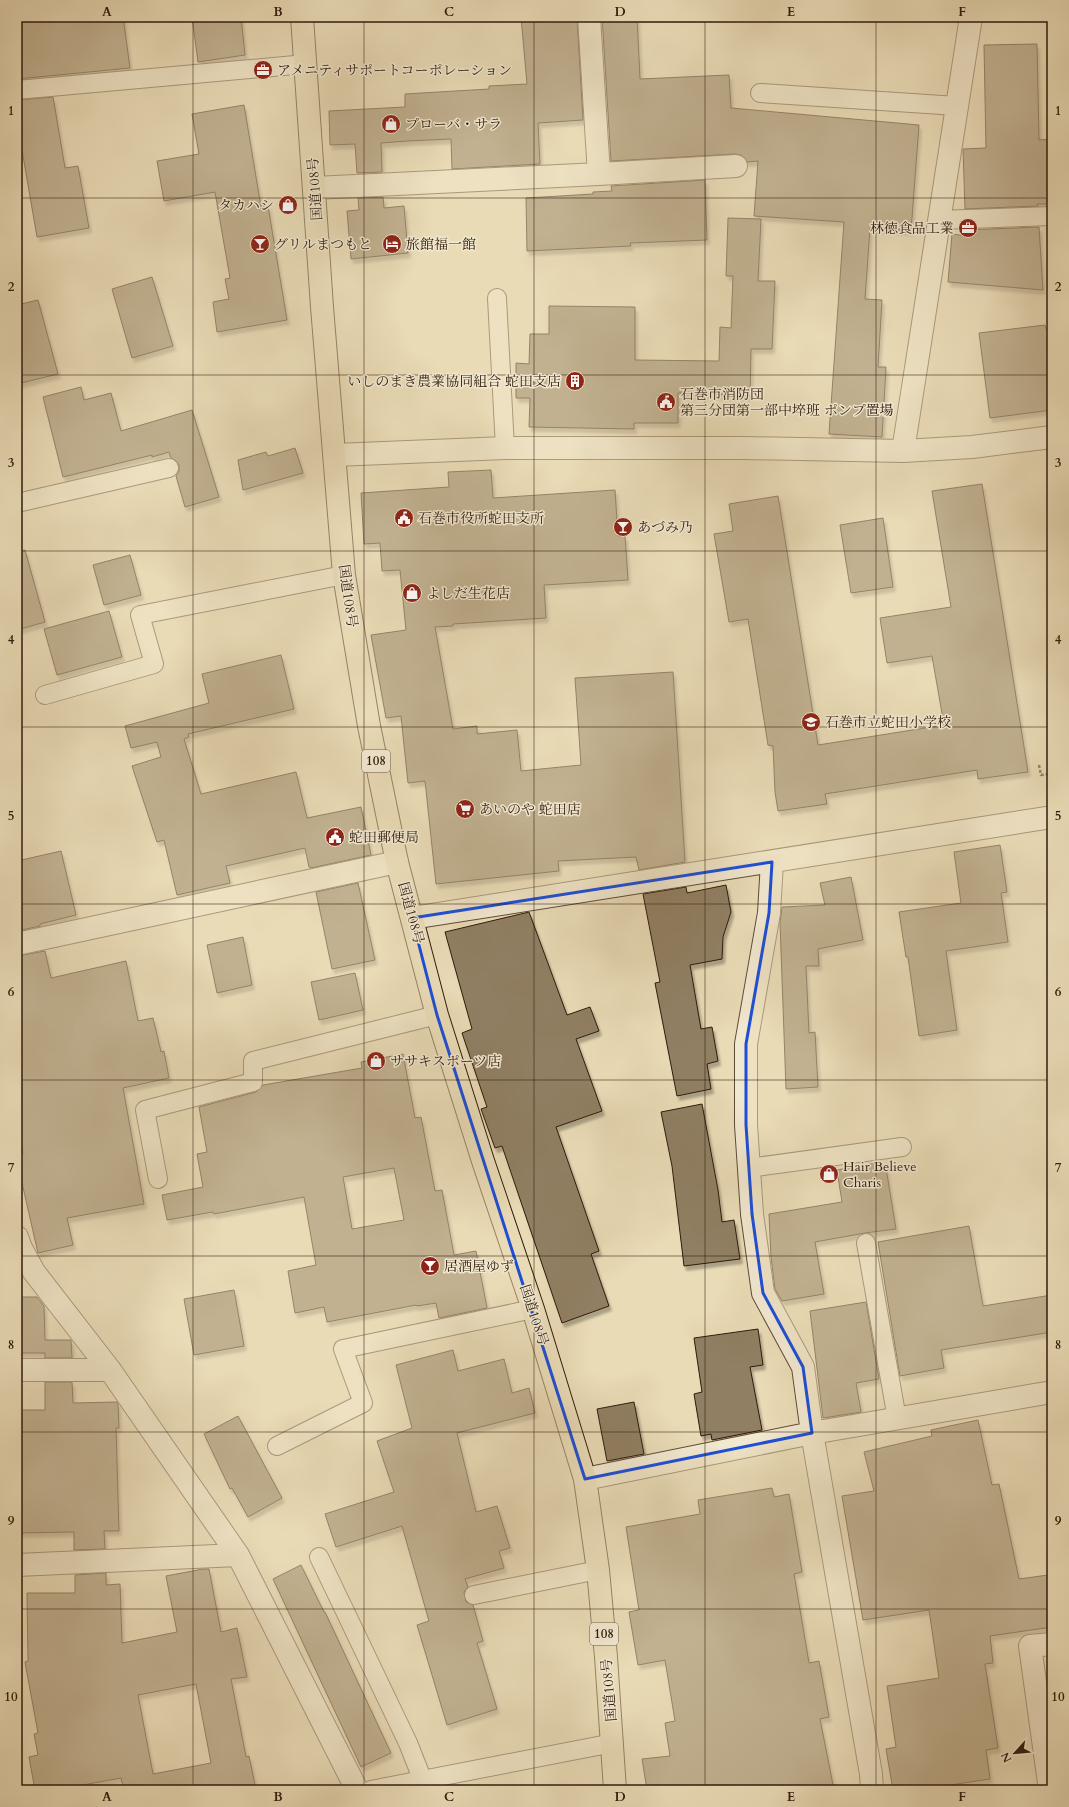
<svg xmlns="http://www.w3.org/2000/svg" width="1069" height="1807" font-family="Cardo,'Noto Serif JP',serif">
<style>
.building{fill:#907f64;stroke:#301b0c;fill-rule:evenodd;filter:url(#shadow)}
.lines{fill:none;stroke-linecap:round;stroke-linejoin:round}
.lane-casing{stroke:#5e4b36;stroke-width:20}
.street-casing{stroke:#5e4b36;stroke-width:24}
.highway-casing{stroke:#301b0c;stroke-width:24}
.path{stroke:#301b0c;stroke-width:2.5;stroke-dasharray:3 2;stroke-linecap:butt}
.lane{stroke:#f1e8d0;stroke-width:18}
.street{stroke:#f1e8d0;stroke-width:22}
.highway{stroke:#e9dbb6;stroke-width:22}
.marked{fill:none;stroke:#1d4ed8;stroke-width:3;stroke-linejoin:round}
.grid{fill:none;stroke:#301b0c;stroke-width:1;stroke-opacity:0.55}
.labels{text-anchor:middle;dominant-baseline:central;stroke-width:3;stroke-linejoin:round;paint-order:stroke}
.shield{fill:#f1e8d0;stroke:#6a5847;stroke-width:1}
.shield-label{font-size:13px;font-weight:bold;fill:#301b0c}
.poi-label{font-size:14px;fill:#301b0c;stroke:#f1e8d0;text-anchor:start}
.street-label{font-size:14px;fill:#301b0c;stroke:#f1e8d0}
.neatline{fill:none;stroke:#301b0c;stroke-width:1.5}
.grid-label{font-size:13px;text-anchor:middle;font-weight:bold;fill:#301b0c}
</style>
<defs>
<filter id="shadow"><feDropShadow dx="2.5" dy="4.5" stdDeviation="1" flood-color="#0004"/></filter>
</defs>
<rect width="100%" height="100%" fill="#e9dbb6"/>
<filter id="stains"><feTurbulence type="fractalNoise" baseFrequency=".005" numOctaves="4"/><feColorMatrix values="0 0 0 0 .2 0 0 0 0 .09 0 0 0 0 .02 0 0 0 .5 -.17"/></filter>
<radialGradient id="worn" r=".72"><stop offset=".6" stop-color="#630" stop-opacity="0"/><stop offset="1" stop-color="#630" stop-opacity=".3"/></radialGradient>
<path class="building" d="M 17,17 L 123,17 L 130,68 L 17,79 Z
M 192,17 L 241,17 L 245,55 L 198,62 Z
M 521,17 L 577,17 L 583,120 L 538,123 L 540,164 L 452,169 L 451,139 L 407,141 L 381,143 L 382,172 L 357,173 L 355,144 L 330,145 L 329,111 L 405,107 L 405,94 L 489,89 L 489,86 L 527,84 Z
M 602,17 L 637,17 L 640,79 L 729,75 L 731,108 L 919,125 L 911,231 L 870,228 L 865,299 L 882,300 L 878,367 L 886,367 L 882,437 L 829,434 L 844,222 L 754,216 L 758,161 L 747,162 L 741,155 L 735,154 L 611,161 Z
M 1037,44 L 1039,140 L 1052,139 L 1052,204 L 1037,204 L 1038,206 L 965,209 L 963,149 L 986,148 L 984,45 Z
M 53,97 L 65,168 L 78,166 L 89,228 L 37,237 L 22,150 L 19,151 L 17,136 L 17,100 Z
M 244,105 L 261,207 L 268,206 L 287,320 L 217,332 L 213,302 L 229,299 L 225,279 L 230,278 L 215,192 L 164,201 L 157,161 L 199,154 L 192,114 Z
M 705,180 L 707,240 L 630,243 L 631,246 L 527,251 L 526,198 L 593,194 L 593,192 L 612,191 L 611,186 Z
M 383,197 L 384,208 L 404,206 L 408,253 L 351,259 L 347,211 L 359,210 L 358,198 Z
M 728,218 L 761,219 L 758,281 L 775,281 L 772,349 L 751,349 L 750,396 L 678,393 L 678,423 L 634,423 L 634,429 L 529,427 L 530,398 L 516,398 L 516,363 L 529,364 L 530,334 L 549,334 L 549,306 L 635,307 L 635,360 L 719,361 L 720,327 L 731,328 L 733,276 L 726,276 Z
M 1039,227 L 1043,290 L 948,282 L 952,234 L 967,236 L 966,230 Z
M 152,277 L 173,346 L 132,358 L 112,289 Z
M 38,300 L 58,374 L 17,384 L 17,305 Z
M 1045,325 L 1046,329 L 1052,329 L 1052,410 L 990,418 L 979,333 Z
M 81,387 L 84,400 L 111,393 L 121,431 L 192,410 L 219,497 L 185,507 L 176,476 L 179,471 L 179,465 L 176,461 L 171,458 L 169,452 L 152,457 L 152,455 L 63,477 L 43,397 Z
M 295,448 L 303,473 L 243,490 L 238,460 L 266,452 L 268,456 Z
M 491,470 L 493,498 L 615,490 L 618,536 L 625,536 L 628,580 L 544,585 L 546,618 L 453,624 L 453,626 L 435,627 L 453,729 L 477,726 L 477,734 L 517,730 L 521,771 L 581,765 L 575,678 L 673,672 L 685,862 L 639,870 L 636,857 L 558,861 L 559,871 L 436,884 L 425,781 L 408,783 L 401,716 L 386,718 L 371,635 L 406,630 L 400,570 L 382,571 L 380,543 L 364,544 L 361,493 L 449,487 L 448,472 Z
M 982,484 L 1028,772 L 978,779 L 977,770 L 825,794 L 827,804 L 778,811 L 775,792 L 773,746 L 768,745 L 748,619 L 729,622 L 714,534 L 733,531 L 729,504 L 778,496 L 818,745 L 944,725 L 932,656 L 887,663 L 880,618 L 951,607 L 932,491 Z
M 883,518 L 893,587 L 851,593 L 840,525 Z
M 25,550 L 45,622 L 17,630 L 17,552 Z
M 130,555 L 141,595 L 104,605 L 93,565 Z
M 109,611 L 122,657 L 57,675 L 44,629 Z
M 281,655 L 294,709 L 188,734 L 189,737 L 184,739 L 201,794 L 296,772 L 307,818 L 361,807 L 371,855 L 311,868 L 309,867 L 305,848 L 226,866 L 230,883 L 177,895 L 164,840 L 157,842 L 132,766 L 161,757 L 157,742 L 131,748 L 125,726 L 209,703 L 202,674 Z
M 1000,845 L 1007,892 L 1001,893 L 1008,942 L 946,951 L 957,1030 L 919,1036 L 908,957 L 906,957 L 899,912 L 961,903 L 954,852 Z
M 61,851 L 76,915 L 40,924 L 40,926 L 17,931 L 17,861 Z
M 851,877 L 863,940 L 818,949 L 819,966 L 806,966 L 809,1033 L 815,1032 L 818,1087 L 786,1089 L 780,923 L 782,907 L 825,905 L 820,883 Z
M 358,883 L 375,960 L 332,969 L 316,892 Z
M 726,885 L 731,912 L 723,937 L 722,959 L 690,965 L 701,1029 L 712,1027 L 718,1061 L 707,1064 L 711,1089 L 677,1096 L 655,983 L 660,982 L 643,894 L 686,887 L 687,893 Z
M 529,912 L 567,1015 L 590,1007 L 599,1031 L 576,1039 L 602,1111 L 556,1127 L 599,1251 L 591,1254 L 609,1306 L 562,1323 L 502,1146 L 495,1148 L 481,1109 L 487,1107 L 462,1033 L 472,1029 L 445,932 Z
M 243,937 L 252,985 L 217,993 L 207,945 Z
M 45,951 L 51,978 L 126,961 L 138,1021 L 153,1018 L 161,1052 L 164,1051 L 169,1078 L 123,1088 L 144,1204 L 67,1218 L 73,1245 L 38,1253 L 17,1161 L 17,1154 L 23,1153 L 17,1125 L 17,1046 L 22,1044 L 17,1018 L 17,956 Z
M 355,973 L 363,1010 L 319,1020 L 311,982 Z
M 403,1054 L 415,1118 L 421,1117 L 435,1191 L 442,1190 L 454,1255 L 476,1251 L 487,1308 L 439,1318 L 436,1303 L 417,1306 L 416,1305 L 327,1322 L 324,1307 L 295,1313 L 288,1271 L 316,1265 L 304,1197 L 214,1214 L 213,1212 L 167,1220 L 162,1195 L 203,1187 L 197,1154 L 207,1152 L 199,1107 L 256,1092 L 263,1085 L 362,1068 L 361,1062 ZM 394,1168 L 404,1220 L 352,1229 L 343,1177 Z
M 702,1104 L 718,1190 L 722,1222 L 734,1220 L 740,1259 L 684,1266 L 672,1166 L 661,1112 Z
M 876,1163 L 877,1170 L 886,1168 L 896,1229 L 865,1233 L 815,1242 L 824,1294 L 782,1301 L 775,1289 L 771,1257 L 769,1214 L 842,1202 L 837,1170 Z
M 969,1226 L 983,1306 L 1052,1295 L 1052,1332 L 941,1350 L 944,1368 L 900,1376 L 878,1242 Z
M 234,1290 L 244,1346 L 194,1355 L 184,1299 Z
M 17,1297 L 37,1297 L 44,1306 L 45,1340 L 71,1340 L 72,1358 L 45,1358 L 45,1353 L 17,1353 Z
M 866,1302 L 879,1379 L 856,1383 L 861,1412 L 823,1418 L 810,1311 Z
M 758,1329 L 763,1365 L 750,1367 L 762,1430 L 712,1440 L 711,1434 L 701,1436 L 694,1394 L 702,1392 L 694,1338 Z
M 453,1350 L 458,1371 L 504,1359 L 512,1393 L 529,1388 L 535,1413 L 457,1433 L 476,1512 L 497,1506 L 510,1548 L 499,1551 L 504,1568 L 465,1579 L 468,1587 L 464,1592 L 466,1602 L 473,1605 L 483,1641 L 477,1643 L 497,1709 L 447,1725 L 417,1625 L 429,1621 L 402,1526 L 336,1547 L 325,1514 L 394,1492 L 377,1441 L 412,1428 L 396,1365 Z
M 45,1382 L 72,1382 L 73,1403 L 117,1402 L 118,1404 L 119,1428 L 116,1428 L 119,1531 L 104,1531 L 105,1549 L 74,1550 L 74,1532 L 17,1533 L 17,1410 L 45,1410 Z
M 634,1402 L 644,1454 L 607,1461 L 597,1409 Z
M 238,1416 L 282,1498 L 248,1517 L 232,1488 L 230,1489 L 204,1434 Z
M 978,1420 L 992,1485 L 999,1484 L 1019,1579 L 1048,1575 L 1052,1599 L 1052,1627 L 990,1636 L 993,1663 L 985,1664 L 998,1748 L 986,1750 L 990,1779 L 930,1788 L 930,1790 L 893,1790 L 886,1749 L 896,1747 L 887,1686 L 939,1678 L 929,1610 L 863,1620 L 842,1496 L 874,1491 L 864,1452 L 932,1436 L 931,1430 Z
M 772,1488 L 774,1497 L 789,1494 L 802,1572 L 794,1574 L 809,1663 L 819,1661 L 829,1717 L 820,1719 L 834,1790 L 647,1790 L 642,1759 L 670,1756 L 665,1723 L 675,1721 L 665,1660 L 638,1665 L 629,1612 L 639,1610 L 626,1527 L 700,1514 L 698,1500 Z
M 301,1565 L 324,1612 L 325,1612 L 391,1753 L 361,1767 L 273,1579 Z
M 203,1569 L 209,1569 L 221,1632 L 237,1628 L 247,1677 L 231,1679 L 246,1757 L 249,1756 L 256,1790 L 124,1790 L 121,1778 L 55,1790 L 35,1790 L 29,1757 L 38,1755 L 34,1734 L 38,1733 L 25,1662 L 28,1661 L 27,1593 L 75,1593 L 75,1575 L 106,1573 L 106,1585 L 120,1584 L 122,1643 L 177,1632 L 166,1576 ZM 196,1684 L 211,1763 L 153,1774 L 138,1695 Z"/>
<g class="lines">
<g class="lane-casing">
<path id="lane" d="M 17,90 L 306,64
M 760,93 L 957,106
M 939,220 L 1052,216
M 497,298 L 505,448
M 17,503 L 169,468
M 45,695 L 154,664 L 140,615 L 344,575
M 749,1168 L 902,1147
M 158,1179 L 145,1110 L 253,1082 L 253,1061 L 437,1015
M 866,1243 L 897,1419
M 277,1446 L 363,1403 L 343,1349 L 533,1309
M 319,1557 L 408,1743 L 423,1781
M 474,1595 L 598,1570
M 371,1790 L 613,1743"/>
</g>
<g class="street-casing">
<path id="street" d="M 589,17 L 599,174
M 315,188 L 599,174 L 736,166
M 903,451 L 971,17
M 335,455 L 505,448 L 742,448 L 903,451 L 972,447 L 1052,437
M 772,862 L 769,913 L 746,1044 L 746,1125 L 752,1214 L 763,1293 L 803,1367 L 812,1433 L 871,1774 L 872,1790
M 412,918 L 1052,817
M 17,944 L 397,862
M 17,1237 L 21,1248 L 34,1272 L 110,1370 L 238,1555 L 357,1790
M 17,1370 L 110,1370
M 585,1479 L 812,1433 L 1052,1392
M 17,1565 L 238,1555
M 1050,1790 L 1030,1646 L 1052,1644"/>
</g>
<g class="highway-casing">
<path id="highway" d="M 302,17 L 322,307 L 344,575 L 369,726 L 397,862 L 437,1015 L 483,1161 L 533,1309 L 585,1479 L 598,1570 L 606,1657 L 615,1790"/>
</g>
<path class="path" d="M 1039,765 L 1041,775 L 1052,774"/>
<use href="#lane" class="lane"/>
<use href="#street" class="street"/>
<use href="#highway" class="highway"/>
</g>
<path d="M0 0H1069V1807H0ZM 772,862 L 769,913 L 746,1044 L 746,1125 L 752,1214 L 763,1293 L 803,1367 L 812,1433 L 585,1479 L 437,1015 L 412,918 Z" fill="#e9dbb6" fill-opacity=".55" fill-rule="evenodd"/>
<path class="marked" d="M 772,862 L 769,913 L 746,1044 L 746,1125 L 752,1214 L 763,1293 L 803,1367 L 812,1433 L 585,1479 L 437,1015 L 412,918 Z"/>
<path class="grid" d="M 193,17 L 193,1790M 364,17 L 364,1790M 534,17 L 534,1790M 705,17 L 705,1790M 876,17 L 876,1790M 17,198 L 1052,198M 17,375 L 1052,375M 17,551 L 1052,551M 17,727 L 1052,727M 17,904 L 1052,904M 17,1080 L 1052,1080M 17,1256 L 1052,1256M 17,1432 L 1052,1432M 17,1609 L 1052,1609"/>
<defs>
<g id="office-disc" transform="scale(1)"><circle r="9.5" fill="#8f2418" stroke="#f1e8d0"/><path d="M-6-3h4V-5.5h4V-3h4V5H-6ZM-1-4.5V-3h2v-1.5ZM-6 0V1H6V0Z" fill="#fff"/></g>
<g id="shop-disc" transform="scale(1)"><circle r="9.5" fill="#8f2418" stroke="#f1e8d0"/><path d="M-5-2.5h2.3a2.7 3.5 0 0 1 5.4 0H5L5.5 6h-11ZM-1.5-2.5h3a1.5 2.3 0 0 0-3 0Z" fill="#fff"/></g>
<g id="bar-disc" transform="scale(1)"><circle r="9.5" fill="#8f2418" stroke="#f1e8d0"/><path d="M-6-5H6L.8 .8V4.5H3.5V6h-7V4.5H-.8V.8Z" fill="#fff"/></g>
<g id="hotel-disc" transform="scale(1)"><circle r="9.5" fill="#8f2418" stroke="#f1e8d0"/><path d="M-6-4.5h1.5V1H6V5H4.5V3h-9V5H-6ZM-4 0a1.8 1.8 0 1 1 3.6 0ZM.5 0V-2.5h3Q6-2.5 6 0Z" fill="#fff"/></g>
<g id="building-disc" transform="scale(1)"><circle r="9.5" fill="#8f2418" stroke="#f1e8d0"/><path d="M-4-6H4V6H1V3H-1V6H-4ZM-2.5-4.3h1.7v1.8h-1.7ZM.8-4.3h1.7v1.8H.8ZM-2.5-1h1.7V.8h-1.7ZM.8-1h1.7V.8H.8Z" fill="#fff"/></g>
<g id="civic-disc" transform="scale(1)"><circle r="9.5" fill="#8f2418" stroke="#f1e8d0"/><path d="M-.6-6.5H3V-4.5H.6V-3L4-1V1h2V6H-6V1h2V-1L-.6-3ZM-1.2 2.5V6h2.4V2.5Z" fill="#fff"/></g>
<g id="school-disc" transform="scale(1)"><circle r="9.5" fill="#8f2418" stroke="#f1e8d0"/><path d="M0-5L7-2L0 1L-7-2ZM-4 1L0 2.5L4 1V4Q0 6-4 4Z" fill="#fff"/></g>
<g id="supermarket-disc" transform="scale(1)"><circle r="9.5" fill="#8f2418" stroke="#f1e8d0"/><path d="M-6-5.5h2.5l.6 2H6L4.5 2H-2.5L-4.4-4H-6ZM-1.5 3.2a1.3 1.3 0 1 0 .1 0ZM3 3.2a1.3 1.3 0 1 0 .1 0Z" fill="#fff"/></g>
</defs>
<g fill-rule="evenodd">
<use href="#office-disc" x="263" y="70"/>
<use href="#shop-disc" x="391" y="124"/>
<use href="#shop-disc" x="288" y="205"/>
<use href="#office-disc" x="968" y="228"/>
<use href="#bar-disc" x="260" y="244"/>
<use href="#hotel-disc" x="392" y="244"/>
<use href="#building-disc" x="575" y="381"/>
<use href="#civic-disc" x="666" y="402"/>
<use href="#civic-disc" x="404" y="518"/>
<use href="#bar-disc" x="623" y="527"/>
<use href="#shop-disc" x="412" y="593"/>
<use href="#school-disc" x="811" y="722"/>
<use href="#supermarket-disc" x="465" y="809"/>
<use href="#civic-disc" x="335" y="837"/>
<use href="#shop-disc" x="376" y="1061"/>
<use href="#shop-disc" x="829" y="1174"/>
<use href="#bar-disc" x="430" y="1266"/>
</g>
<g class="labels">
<g class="shield">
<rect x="362" y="750" width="28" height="22" rx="3"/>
<rect x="590" y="1623" width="28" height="22" rx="3"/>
</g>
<g class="shield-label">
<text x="376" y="761">108</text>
<text x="604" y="1634">108</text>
</g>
<g class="poi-label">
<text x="277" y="70">アメニティサポートコーポレーション</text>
<text x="405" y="124">プローバ・サラ</text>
<text x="274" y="205" text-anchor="end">タカハシ</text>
<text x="954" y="228" text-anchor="end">林徳食品工業</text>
<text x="274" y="244">グリルまつもと</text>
<text x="406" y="244">旅館福一館</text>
<text x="561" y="381" text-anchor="end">いしのまき農業協同組合 蛇田支店</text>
<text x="680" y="394">石巻市消防団<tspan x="680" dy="16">第三分団第一部中埣班 ポンプ置場</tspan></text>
<text x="418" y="518">石巻市役所蛇田支所</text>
<text x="637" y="527">あづみ乃</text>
<text x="426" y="593">よしだ生花店</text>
<text x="825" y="722">石巻市立蛇田小学校</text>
<text x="479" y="809">あいのや 蛇田店</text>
<text x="349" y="837">蛇田郵便局</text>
<text x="390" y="1061">ササキスポーツ店</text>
<text x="843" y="1166">Hair Believe<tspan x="843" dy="16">Charis</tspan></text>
<text x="444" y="1266">居酒屋ゆず</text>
</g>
<g class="street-label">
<text transform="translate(315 189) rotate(-94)">国道108号</text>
<text transform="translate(348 596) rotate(82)">国道108号</text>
<text transform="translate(411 913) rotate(75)">国道108号</text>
<text transform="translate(534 1315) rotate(72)">国道108号</text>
<text transform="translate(609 1690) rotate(-95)">国道108号</text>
</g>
</g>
<rect width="1069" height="1807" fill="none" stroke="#e9dbb6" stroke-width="44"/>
<g transform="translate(1015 1753) rotate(243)" stroke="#f1e8d0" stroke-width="3" paint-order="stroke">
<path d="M0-3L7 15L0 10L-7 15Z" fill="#301b0c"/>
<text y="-6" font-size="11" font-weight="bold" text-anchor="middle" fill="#301b0c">N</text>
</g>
<rect x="22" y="22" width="1025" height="1763" class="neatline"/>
<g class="grid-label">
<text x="107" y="16">A</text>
<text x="278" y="16">B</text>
<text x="449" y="16">C</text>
<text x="620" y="16">D</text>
<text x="791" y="16">E</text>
<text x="962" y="16">F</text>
<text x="11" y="115">1</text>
<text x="1058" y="115">1</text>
<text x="11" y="291">2</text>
<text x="1058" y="291">2</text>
<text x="11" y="467">3</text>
<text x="1058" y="467">3</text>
<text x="11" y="644">4</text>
<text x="1058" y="644">4</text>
<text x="11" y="820">5</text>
<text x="1058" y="820">5</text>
<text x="11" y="996">6</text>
<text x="1058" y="996">6</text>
<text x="11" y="1172">7</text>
<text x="1058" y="1172">7</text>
<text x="11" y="1349">8</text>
<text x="1058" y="1349">8</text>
<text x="11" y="1525">9</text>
<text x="1058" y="1525">9</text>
<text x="11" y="1701">10</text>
<text x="1058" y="1701">10</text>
<text x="107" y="1801">A</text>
<text x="278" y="1801">B</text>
<text x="449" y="1801">C</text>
<text x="620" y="1801">D</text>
<text x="791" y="1801">E</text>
<text x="962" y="1801">F</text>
</g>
<rect width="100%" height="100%" filter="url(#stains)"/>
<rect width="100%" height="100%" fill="url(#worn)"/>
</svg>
